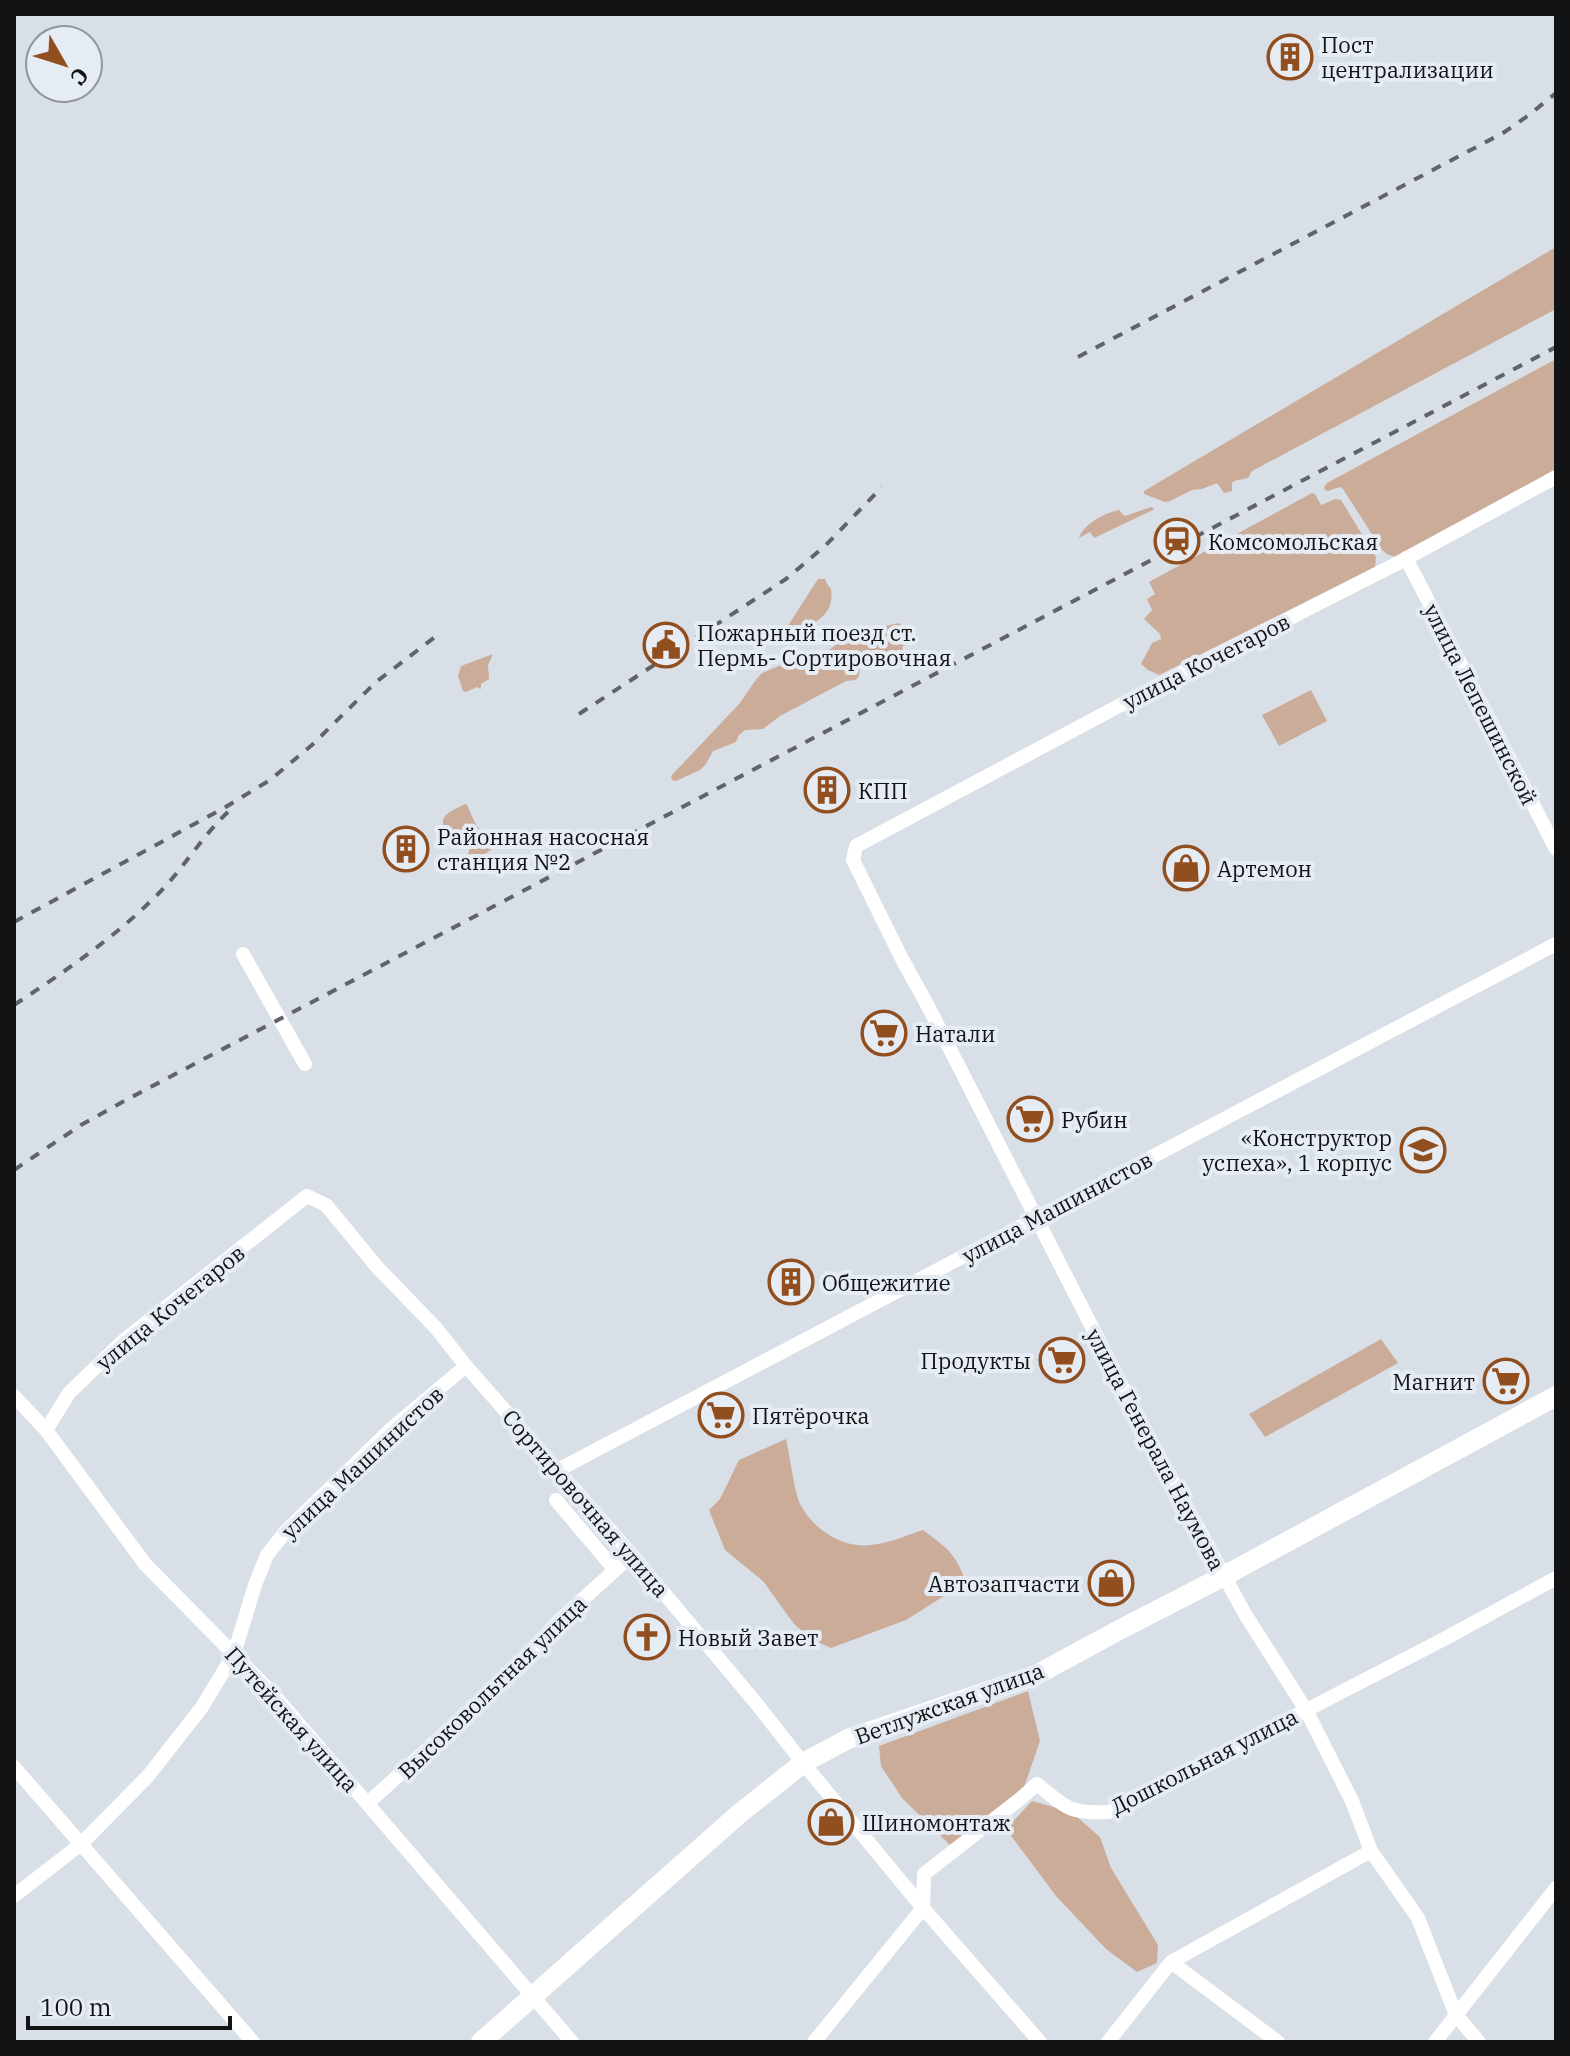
<svg xmlns="http://www.w3.org/2000/svg" width="1570" height="2056" font-family="'IBM Plex Serif',serif">
<style>
.green{fill:#cbac99}
.lines{fill:none;stroke-linecap:round;stroke-linejoin:round}
.minor{stroke:#fff;stroke-width:14}
.secondary{stroke:#fff;stroke-width:20}
.rail{stroke:#606469;stroke-width:4;stroke-dasharray:10 10;stroke-linecap:butt}
.labels{text-anchor:middle;dominant-baseline:central;stroke-width:8;stroke-linejoin:round;paint-order:stroke}
.poi-label{font-size:22px;fill:#111315;stroke:#e6ecf4;text-anchor:start}
.street-label{font-size:22px;fill:#111315;stroke:#e6ecf4}
</style>
<rect width="100%" height="100%" fill="#d8dfe7"/>
<path class="green" d="M 1556,247 L 1556,309 L 1252,471 L 1248,478 L 1234,481 L 1232,483 L 1232,491 L 1224,493 L 1217,483 L 1202,489 L 1192,490 L 1170,501 L 1165,502 L 1144,494 L 1144,491 Z
M 1556,359 L 1556,470 L 1395,557 L 1387,554 L 1382,550 L 1343,489 L 1340,487 L 1328,491 L 1325,490 L 1324,487 L 1327,483 Z
M 1312,493 L 1315,494 L 1321,505 L 1335,499 L 1341,500 L 1376,557 L 1375,567 L 1159,675 L 1148,670 L 1141,664 L 1152,643 L 1161,639 L 1160,634 L 1144,619 L 1152,610 L 1147,599 L 1155,594 L 1149,582 Z
M 1151,507 L 1155,509 L 1094,538 L 1090,532 L 1079,538 C 1083,524 1106,512 1120,510 L 1121,513 L 1125,516 Z
M 818,579 L 825,579 L 827,584 L 831,589 C 836,621 803,628 780,638 Z
M 899,623 L 909,633 L 911,638 L 909,643 L 902,647 L 905,657 L 903,661 C 886,656 875,648 860,662 L 859,676 L 856,680 L 846,681 L 780,716 L 763,729 L 745,730 L 739,735 L 736,742 L 713,751 L 706,764 L 700,770 L 676,781 L 672,780 L 671,776 L 740,703 L 755,681 L 762,673 L 808,654 L 826,651 L 832,648 L 848,634 Z
M 493,654 L 488,665 L 489,679 L 481,684 L 481,689 L 477,687 L 466,692 L 463,691 L 458,676 L 461,666 Z
M 1311,690 L 1327,721 L 1279,746 L 1262,715 Z
M 465,804 L 467,805 C 473,817 478,834 491,840 C 497,842 506,839 512,839 L 516,844 L 511,848 L 498,845 C 481,855 489,856 468,854 L 471,844 L 466,838 L 457,838 L 451,845 L 451,836 C 433,817 448,813 465,804 Z
M 1381,1339 L 1398,1363 L 1265,1437 L 1249,1414 Z
M 786,1439 C 790,1456 794,1492 801,1506 C 806,1515 814,1524 822,1530 C 858,1557 885,1543 923,1530 C 951,1551 956,1554 968,1588 L 944,1596 L 906,1620 L 831,1648 L 811,1639 L 794,1624 L 763,1581 L 725,1550 L 709,1510 L 720,1499 L 739,1460 Z
M 1028,1691 L 1040,1741 L 1022,1793 L 956,1851 L 902,1798 L 881,1766 L 879,1746 Z
M 1032,1801 L 1071,1812 L 1100,1837 L 1111,1868 L 1158,1945 L 1157,1963 L 1137,1972 L 1106,1949 L 1056,1896 L 1006,1829 Z"/>
<g class="lines">
<path class="minor" d="M 1406,558 L 1556,849
M 243,954 L 305,1064
M 14,1396 L 46,1430 L 145,1564 L 274,1695 L 572,2042
M 46,1430 L 69,1393 L 123,1341 L 307,1196 L 326,1205 L 377,1267 L 436,1328 L 466,1366 L 632,1555 L 756,1703 L 803,1763 L 923,1908 L 1040,2042
M 558,1470 L 1556,944
M 556,1500 L 615,1570 L 632,1555
M 14,1767 L 253,2042
M 368,1803 L 500,1683 L 559,1621 L 615,1570
M 14,1896 L 81,1844 L 148,1776 L 202,1707 L 234,1654 L 255,1585 L 267,1555 L 286,1531 L 392,1428 L 466,1366
M 1171,1962 L 1278,2042
M 814,2042 L 923,1908 L 924,1874 L 1020,1799 L 1037,1784 C 1066,1808 1070,1814 1109,1812 L 1446,1638 L 1556,1578
M 1108,2042 L 1171,1962 L 1371,1851
M 1435,2042 L 1556,1888
M 1479,2042 L 1456,2015 L 1418,1918 L 1371,1851 L 1352,1801 L 1306,1710 L 1245,1614 L 1142,1425 L 929,1008 L 902,959 L 853,860 L 856,846 L 1143,693 L 1396,564 L 1556,477"/>
<path class="secondary" d="M 481,2042 L 739,1814 L 803,1763 L 848,1739 L 1036,1675 L 1121,1629 L 1224,1576 L 1556,1396"/>
<path class="rail" d="M 1078,357 L 1503,133 L 1529,115 L 1556,93
M 579,714 L 786,579 L 825,546 L 882,487
M 14,922 L 224,808 L 270,780 L 312,745 L 376,682 L 435,637
M 14,1005 C 66,971 117,936 161,891 C 185,866 203,835 229,811
M 14,1170 L 81,1125 L 126,1100 L 1556,347"/>
</g>
<defs>
<g id="building-ring" transform="scale(2.3)"><circle r="9.5" fill="#e6ecf4" stroke="#914e1e" stroke-width="1.5"/><path d="M-4-6H4V6H1V3H-1V6H-4ZM-2.5-4.3h1.7v1.8h-1.7ZM.8-4.3h1.7v1.8H.8ZM-2.5-1h1.7V.8h-1.7ZM.8-1h1.7V.8H.8Z" fill="#914e1e"/></g>
<g id="station-ring" transform="scale(2.3)"><circle r="9.5" fill="#e6ecf4" stroke="#914e1e" stroke-width="1.5"/><path d="M-3-6H3Q5-6 5-4V2Q5 4 3 4L4.5 6H3L1.5 4h-3L-3 6H-4.5L-3 4Q-5 4-5 2V-4Q-5-6-3-6ZM-3.5-4v3h7v-3ZM-3.5 1v1.5H-2V1ZM2 1v1.5H3.5V1Z" fill="#914e1e"/></g>
<g id="civic-ring" transform="scale(2.3)"><circle r="9.5" fill="#e6ecf4" stroke="#914e1e" stroke-width="1.5"/><path d="M-.6-6.5H3V-4.5H.6V-3L4-1V1h2V6H-6V1h2V-1L-.6-3ZM-1.2 2.5V6h2.4V2.5Z" fill="#914e1e"/></g>
<g id="shop-ring" transform="scale(2.3)"><circle r="9.5" fill="#e6ecf4" stroke="#914e1e" stroke-width="1.5"/><path d="M-5-2.5h2.3a2.7 3.5 0 0 1 5.4 0H5L5.5 6h-11ZM-1.5-2.5h3a1.5 2.3 0 0 0-3 0Z" fill="#914e1e"/></g>
<g id="supermarket-ring" transform="scale(2.3)"><circle r="9.5" fill="#e6ecf4" stroke="#914e1e" stroke-width="1.5"/><path d="M-6-5.5h2.5l.6 2H6L4.5 2H-2.5L-4.4-4H-6ZM-1.5 3.2a1.3 1.3 0 1 0 .1 0ZM3 3.2a1.3 1.3 0 1 0 .1 0Z" fill="#914e1e"/></g>
<g id="school-ring" transform="scale(2.3)"><circle r="9.5" fill="#e6ecf4" stroke="#914e1e" stroke-width="1.5"/><path d="M0-5L7-2L0 1L-7-2ZM-4 1L0 2.5L4 1V4Q0 6-4 4Z" fill="#914e1e"/></g>
<g id="church-ring" transform="scale(2.3)"><circle r="9.5" fill="#e6ecf4" stroke="#914e1e" stroke-width="1.5"/><path d="M-1.2-6h2.4v3.5h3.3v2.4h-3.3V6h-2.4V-.1h-3.3v-2.4h3.3Z" fill="#914e1e"/></g>
</defs>
<g fill-rule="evenodd">
<use href="#building-ring" x="1290" y="57"/>
<use href="#station-ring" x="1177" y="541"/>
<use href="#civic-ring" x="666" y="645"/>
<use href="#building-ring" x="827" y="790"/>
<use href="#building-ring" x="406" y="849"/>
<use href="#shop-ring" x="1186" y="868"/>
<use href="#supermarket-ring" x="884" y="1033"/>
<use href="#supermarket-ring" x="1030" y="1119"/>
<use href="#school-ring" x="1423" y="1150"/>
<use href="#building-ring" x="791" y="1282"/>
<use href="#supermarket-ring" x="1062" y="1360"/>
<use href="#supermarket-ring" x="1506" y="1381"/>
<use href="#supermarket-ring" x="721" y="1415"/>
<use href="#shop-ring" x="1111" y="1583"/>
<use href="#church-ring" x="647" y="1637"/>
<use href="#shop-ring" x="831" y="1822"/>
</g>
<g class="labels">
<g class="poi-label">
<text x="1321" y="44">Пост<tspan x="1321" dy="25">централизации</tspan></text>
<text x="1208" y="541">Комсомольская</text>
<text x="697" y="632">Пожарный поезд ст.<tspan x="697" dy="25">Пермь- Сортировочная</tspan></text>
<text x="858" y="790">КПП</text>
<text x="437" y="836">Районная насосная<tspan x="437" dy="25">станция №2</tspan></text>
<text x="1217" y="868">Артемон</text>
<text x="915" y="1033">Натали</text>
<text x="1061" y="1119">Рубин</text>
<text x="1392" y="1137" text-anchor="end">«Конструктор<tspan x="1392" dy="25">успеха», 1 корпус</tspan></text>
<text x="822" y="1282">Общежитие</text>
<text x="1031" y="1360" text-anchor="end">Продукты</text>
<text x="1475" y="1381" text-anchor="end">Магнит</text>
<text x="752" y="1415">Пятёрочка</text>
<text x="1080" y="1583" text-anchor="end">Автозапчасти</text>
<text x="678" y="1637">Новый Завет</text>
<text x="862" y="1822">Шиномонтаж</text>
</g>
<g class="street-label">
<text transform="translate(1206 661) rotate(-27)">улица Кочегаров</text>
<text transform="translate(1481 704) rotate(63)">улица Лепешинской</text>
<text transform="translate(1057 1207) rotate(-28)">улица Машинистов</text>
<text transform="translate(170 1307) rotate(-39)">улица Кочегаров</text>
<text transform="translate(1156 1449) rotate(62)">улица Генерала Наумова</text>
<text transform="translate(362 1462) rotate(-43)">улица Машинистов</text>
<text transform="translate(586 1503) rotate(49)">Сортировочная улица</text>
<text transform="translate(492 1687) rotate(-44)">Высоковольтная улица</text>
<text transform="translate(949 1703) rotate(-20)">Ветлужская улица</text>
<text transform="translate(292 1719) rotate(48)">Путейская улица</text>
<text transform="translate(1204 1761) rotate(-27)">Дошкольная улица</text>
</g>
</g>
<rect width="1570" height="2056" fill="none" stroke="#111315" stroke-width="32"/>
<g transform="translate(64 64) rotate(129)"><circle r="38" fill="#e6ecf4" stroke="#91959b" stroke-width="2"/>
<path d="M0-6L14 30L0 20L-14 30Z" fill="#914e1e"/>
<text y="-12" font-size="22" font-weight="bold" text-anchor="middle" fill="#111315">С</text>
</g>
<path d="M28 2016v12h202v-12" fill="none" stroke="#111315" stroke-width="4"/>
<text x="40" y="2016" font-size="24" fill="#111315" stroke="#e6ecf4" stroke-width="6" paint-order="stroke">100 m</text>
</svg>
